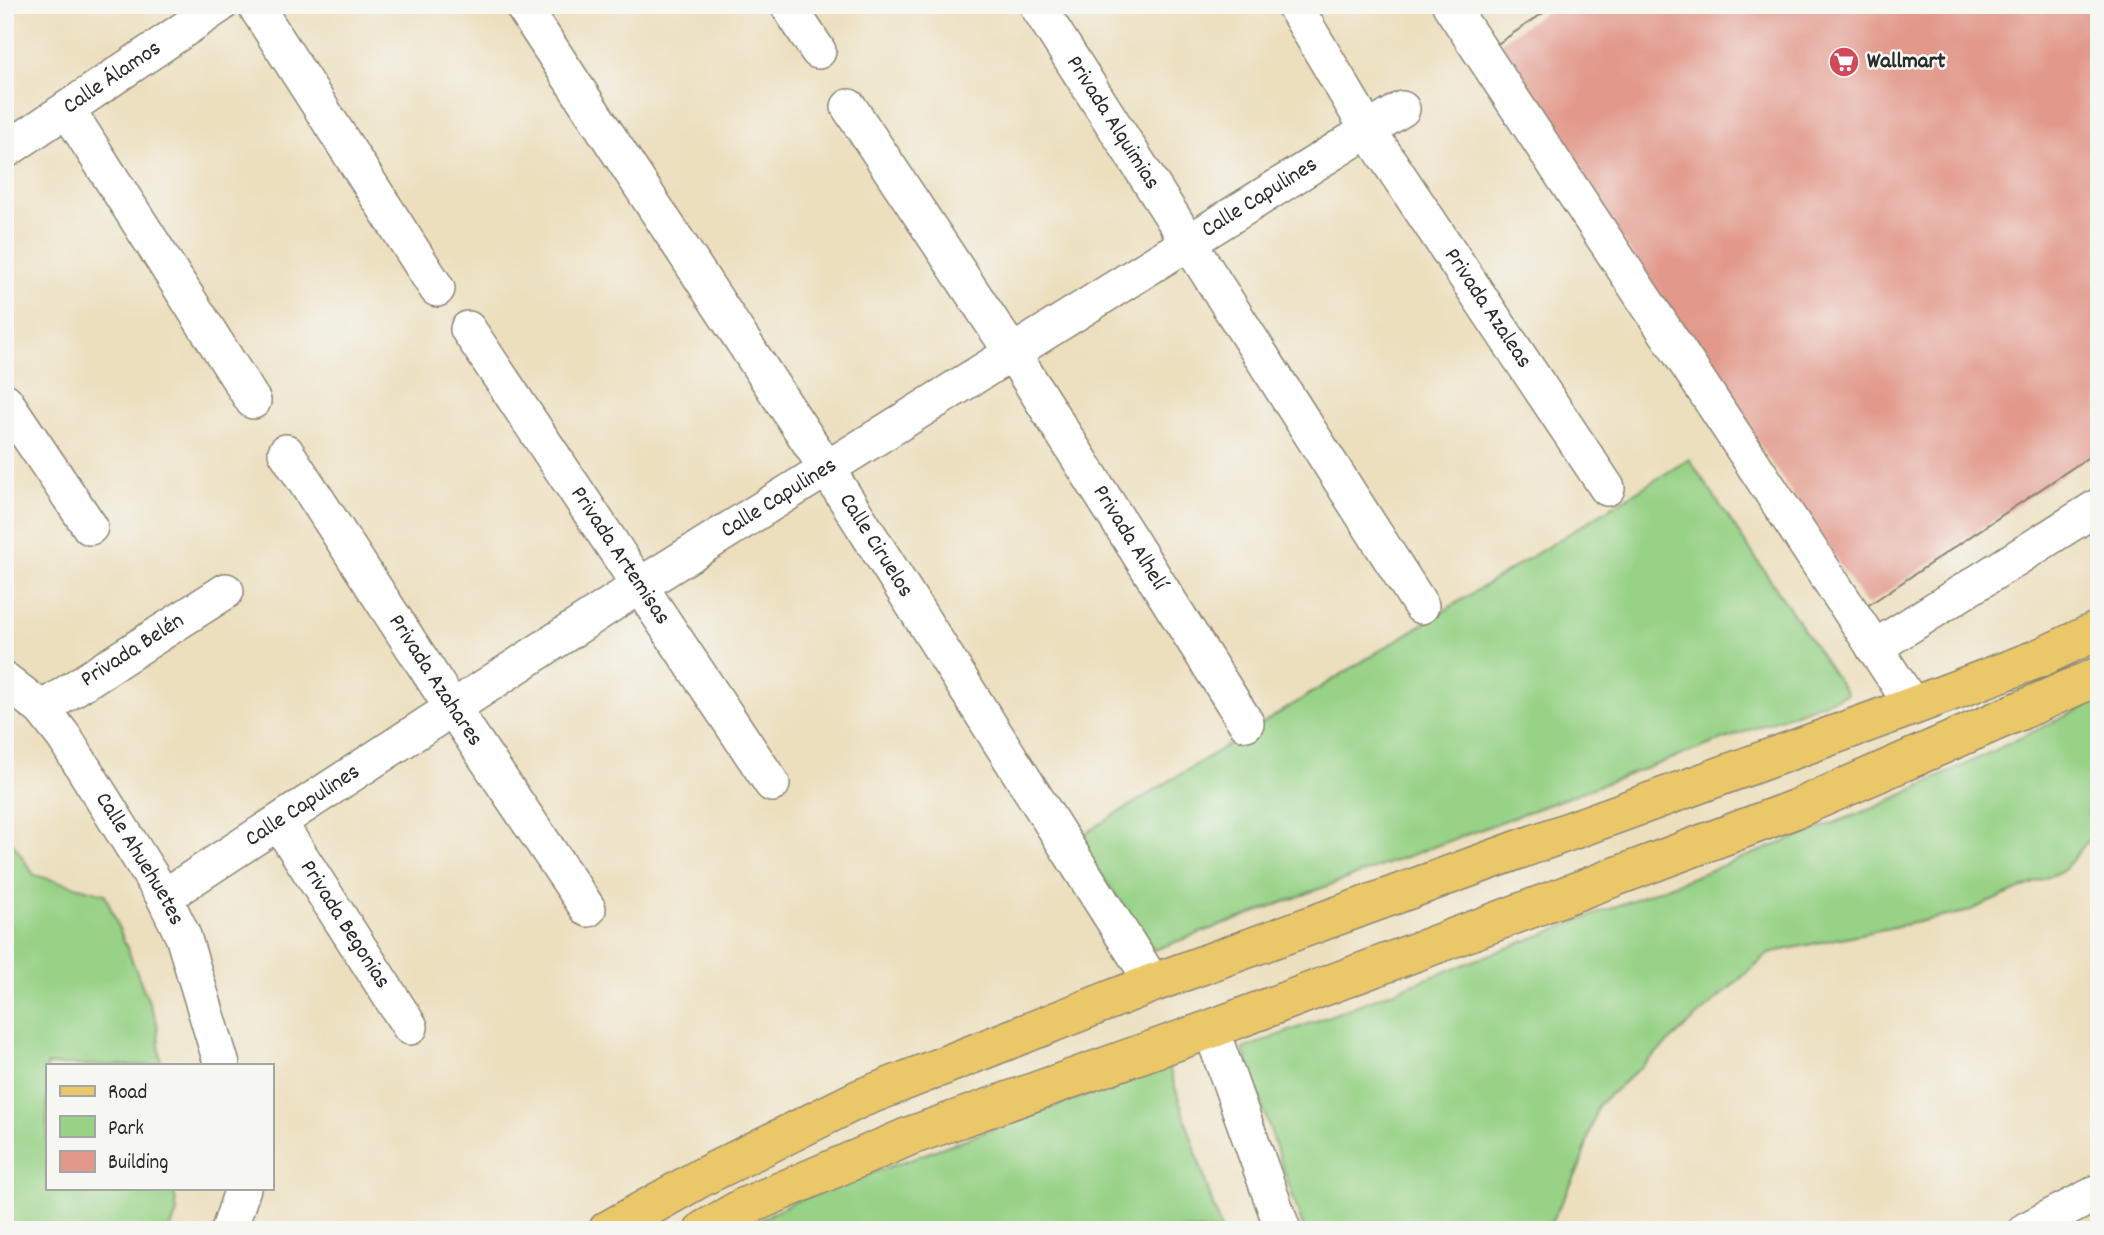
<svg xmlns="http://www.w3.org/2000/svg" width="2104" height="1235" font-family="Dekko,sans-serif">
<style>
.green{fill:#97d286;stroke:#617e58;stroke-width:2}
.building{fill:#e2998b}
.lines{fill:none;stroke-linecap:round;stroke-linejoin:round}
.minor-casing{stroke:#8c8574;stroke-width:38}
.major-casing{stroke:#8c8574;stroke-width:41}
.minor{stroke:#fff;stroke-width:35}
.major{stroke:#eac769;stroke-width:38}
.labels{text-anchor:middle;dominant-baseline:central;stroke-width:5;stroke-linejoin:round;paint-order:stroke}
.poi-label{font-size:23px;font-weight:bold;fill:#2b2b2b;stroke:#f6f6f2;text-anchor:start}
.street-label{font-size:23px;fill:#2b2b2b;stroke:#f6f6f2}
</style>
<rect width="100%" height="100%" fill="#f6f6f2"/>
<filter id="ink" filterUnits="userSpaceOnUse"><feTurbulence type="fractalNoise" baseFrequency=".0143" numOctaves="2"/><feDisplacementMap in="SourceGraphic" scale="14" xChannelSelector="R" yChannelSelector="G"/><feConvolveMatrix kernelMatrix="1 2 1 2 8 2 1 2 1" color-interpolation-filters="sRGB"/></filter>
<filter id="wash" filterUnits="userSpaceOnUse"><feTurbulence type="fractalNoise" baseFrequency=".00686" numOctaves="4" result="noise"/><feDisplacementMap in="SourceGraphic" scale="28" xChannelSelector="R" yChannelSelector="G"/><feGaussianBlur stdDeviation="1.57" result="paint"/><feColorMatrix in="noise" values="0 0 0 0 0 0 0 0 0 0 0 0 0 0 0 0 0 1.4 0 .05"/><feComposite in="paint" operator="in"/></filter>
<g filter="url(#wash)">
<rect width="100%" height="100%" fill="#ecdfbe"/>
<path class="green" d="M 1689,459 L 1847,694 L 1154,950 L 1076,839 Z
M 2099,700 L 2099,827 L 2064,870 L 1966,912 L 1769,953 L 1598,1105 L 1579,1169 L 1547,1230 L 1304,1230 L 1243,1049 L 1881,805 Z
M 5,831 L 34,875 L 105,894 L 157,1022 L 161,1065 L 47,1065 L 47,1188 L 174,1188 L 177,1213 L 170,1230 L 5,1230 Z
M 1168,1065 L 1221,1230 L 741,1230 L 793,1202 Z"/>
<g id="blocks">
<path class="building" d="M 1555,5 L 2099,5 L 2099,450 L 1867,606 L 1493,47 Z"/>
</g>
</g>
<g filter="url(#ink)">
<use href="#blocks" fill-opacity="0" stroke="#8c8574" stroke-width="2"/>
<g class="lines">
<g class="minor-casing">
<g id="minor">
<path d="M 255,5 L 437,289"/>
<path id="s1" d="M 522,5 L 827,469 L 1153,983"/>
<path d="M 788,5 L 818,51"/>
<path id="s2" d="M 1037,5 L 1421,606"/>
<path id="s3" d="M 1294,5 L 1368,130 L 1607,488"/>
<path d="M 1450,5 L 1913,706"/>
<path id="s4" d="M 849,107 L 1013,354 L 1246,723"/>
<path d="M 67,109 L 253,401"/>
<path id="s5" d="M 5,151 L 220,5"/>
<path id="s6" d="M 468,329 L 772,784"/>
<path d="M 5,401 L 90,527"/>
<path id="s7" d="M 286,452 L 453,709 L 588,909"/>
<path d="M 1874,648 L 2099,506"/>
<path id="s8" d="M 5,680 L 42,709 L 64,737 L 164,897 L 183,936 L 222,1065"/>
<path id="s9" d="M 42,709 L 226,591"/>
<path id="s10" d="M 279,823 L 410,1027"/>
<path id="s11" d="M 164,897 L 639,586 L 1402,109"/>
<path d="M 1211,1029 L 1283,1230"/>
<path d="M 229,1230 L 243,1188"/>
<path d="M 2026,1230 L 2099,1192"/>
</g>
</g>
<g class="major-casing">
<path id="major" d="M 608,1230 L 704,1176 L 859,1099 L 1153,983 L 1913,706 L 2037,659 L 2099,630
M 704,1230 L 744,1207 L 910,1136 L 1211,1029 L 1798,808 L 2099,676"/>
</g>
<use href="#minor" class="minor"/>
<use href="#major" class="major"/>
</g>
</g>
<defs>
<g id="supermarket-disc" transform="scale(1.575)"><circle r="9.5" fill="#d1495b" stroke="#f6f6f2"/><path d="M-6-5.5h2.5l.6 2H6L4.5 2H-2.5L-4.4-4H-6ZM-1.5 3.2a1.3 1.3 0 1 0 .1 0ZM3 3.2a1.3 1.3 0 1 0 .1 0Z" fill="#fff"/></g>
</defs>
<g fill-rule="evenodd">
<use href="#supermarket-disc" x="1844" y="62"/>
</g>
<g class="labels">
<g class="poi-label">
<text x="1867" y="62">Wallmart</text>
</g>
<g class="street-label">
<text stroke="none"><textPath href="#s5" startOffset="130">Calle Álamos</textPath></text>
<text stroke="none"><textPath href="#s2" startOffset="140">Privada Alquimias</textPath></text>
<text stroke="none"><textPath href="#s11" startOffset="1300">Calle Capulines</textPath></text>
<text stroke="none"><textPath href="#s3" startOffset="360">Privada Azaleas</textPath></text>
<text stroke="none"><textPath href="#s11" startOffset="733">Calle Capulines</textPath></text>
<text stroke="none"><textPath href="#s4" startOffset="514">Privada Alhelí</textPath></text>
<text stroke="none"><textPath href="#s1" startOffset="646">Calle Ciruelos</textPath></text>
<text stroke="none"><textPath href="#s6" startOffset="273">Privada Artemisas</textPath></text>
<text stroke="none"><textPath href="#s9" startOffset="108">Privada Belén</textPath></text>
<text stroke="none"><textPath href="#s7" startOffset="273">Privada Azahares</textPath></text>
<text stroke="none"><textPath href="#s11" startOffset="166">Calle Capulines</textPath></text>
<text stroke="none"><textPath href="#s8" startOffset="226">Calle Ahuehuetes</textPath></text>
<text stroke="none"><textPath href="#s10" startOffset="121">Privada Begonias</textPath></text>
</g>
</g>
<rect width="2104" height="1235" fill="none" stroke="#f6f6f2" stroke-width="28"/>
<rect x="46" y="1064" width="228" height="126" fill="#f6f6f2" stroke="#a5a5a2" stroke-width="2"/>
<rect x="60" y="1086" width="35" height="10" fill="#eac769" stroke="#a5a5a2" stroke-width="2"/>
<text x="108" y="1098" font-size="21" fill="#2b2b2b">Road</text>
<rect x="60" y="1116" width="35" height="21" fill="#97d286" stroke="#a5a5a2" stroke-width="2"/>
<text x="108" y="1134" font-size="21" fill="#2b2b2b">Park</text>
<rect x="60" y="1151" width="35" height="21" fill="#e2998b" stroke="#a5a5a2" stroke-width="2"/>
<text x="108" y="1168" font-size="21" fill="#2b2b2b">Building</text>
</svg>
